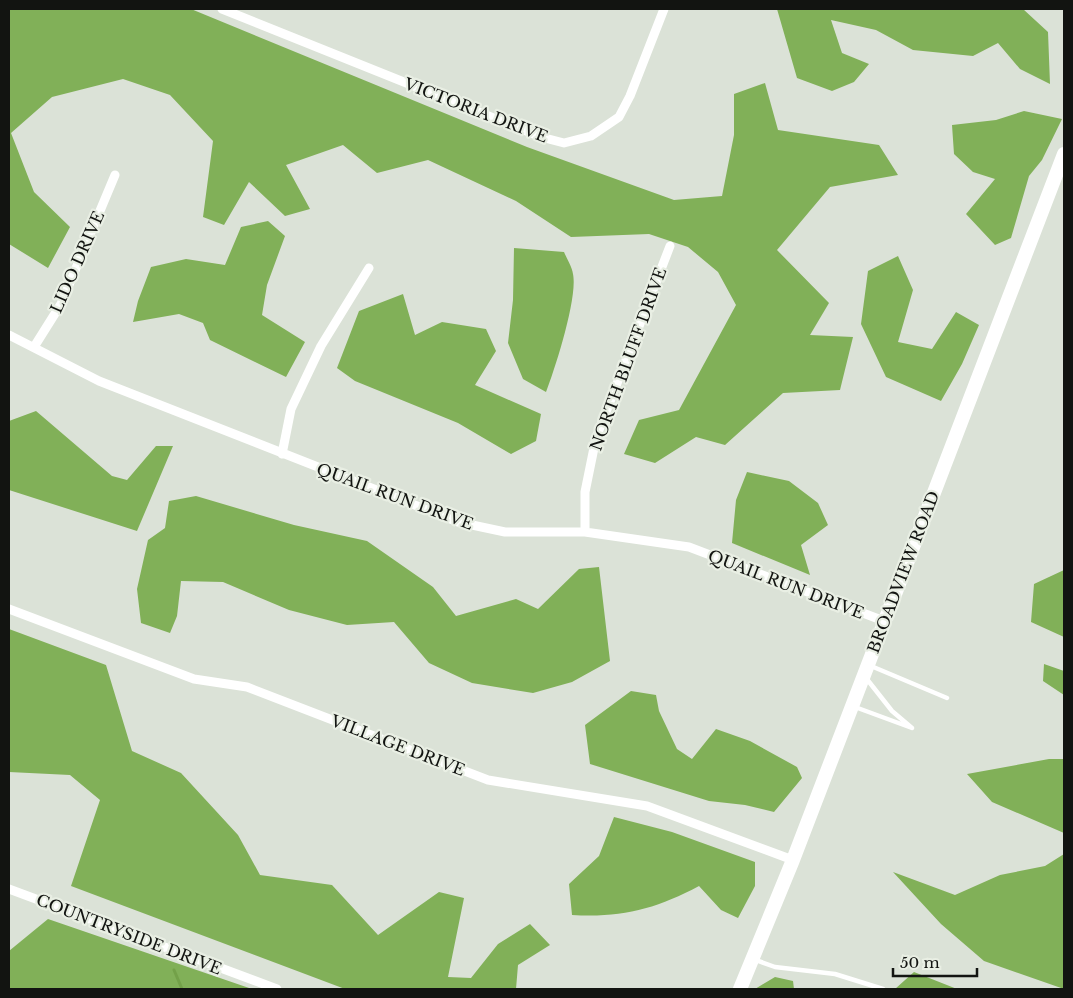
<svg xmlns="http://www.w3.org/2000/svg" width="1073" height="998" font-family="'Libre Baskerville',serif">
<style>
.forest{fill:#81b058}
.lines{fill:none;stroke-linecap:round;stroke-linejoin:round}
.stream{stroke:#73a149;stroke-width:3}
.service{stroke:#fff;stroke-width:4.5}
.minor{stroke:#fff;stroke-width:9}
.primary{stroke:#fff;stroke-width:14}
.labels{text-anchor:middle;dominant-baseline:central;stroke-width:4.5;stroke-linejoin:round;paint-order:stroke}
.street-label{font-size:16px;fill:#121411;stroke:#e9efe4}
</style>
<rect width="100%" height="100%" fill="#dbe2d7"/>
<path class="forest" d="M 9,9 L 191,9 L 527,147 L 674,200 L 722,196 L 734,135 L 734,94 L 765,83 L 778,130 L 879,145 L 898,175 L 830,187 L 777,250 L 829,303 L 810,335 L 853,337 L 840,390 L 783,393 L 725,445 L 696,437 L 655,463 L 624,454 L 639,420 L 679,410 L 736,305 L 718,272 L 688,247 L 649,234 L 571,237 L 516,201 L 428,160 L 377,173 L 343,145 L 286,165 L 310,209 L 285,216 L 249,182 L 224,225 L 203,217 L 213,141 L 170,95 L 123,79 L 52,97 L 11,133 L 34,192 L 70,227 L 48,268 L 9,244 Z
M 777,9 L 1023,9 L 1048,32 L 1050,84 L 1020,69 L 998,43 L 973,56 L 913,50 L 876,30 L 831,20 L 842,53 L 869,64 L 854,82 L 832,91 L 797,78 Z
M 1024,111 L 1062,119 L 1042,160 L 1029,176 L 1011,238 L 995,245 L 966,214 L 995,179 L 973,172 L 954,154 L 952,125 L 996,120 Z
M 268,221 L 285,236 L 267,285 L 262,315 L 305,342 L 286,377 L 210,340 L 203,323 L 179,314 L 133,322 L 138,301 L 151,267 L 186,259 L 225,265 L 241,227 Z
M 514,248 L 564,252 C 567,259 572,267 573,274 C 578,297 555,369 546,392 L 523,379 L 508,343 L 513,300 Z
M 898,256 L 913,290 L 898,342 L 932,349 L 956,312 L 979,325 L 962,364 L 941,401 L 886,377 L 861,324 L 868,271 Z
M 403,294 L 415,335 L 442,322 L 486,329 L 496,351 L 475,385 L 541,414 L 536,441 L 511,454 L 458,423 L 355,381 L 337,368 L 359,311 Z
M 36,411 L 112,476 L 127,480 L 156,446 L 173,446 L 137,531 L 9,490 L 9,421 Z
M 747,472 L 789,481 L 818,503 L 828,525 L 801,545 L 810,575 L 732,543 L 736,500 Z
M 196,496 L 294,525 L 367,541 L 433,587 L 456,616 L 516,599 L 538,609 L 579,569 L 599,567 L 610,661 L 572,682 L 533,693 L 472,683 L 429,663 L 394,622 L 347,625 L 289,610 L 223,582 L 181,581 L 177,616 L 170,633 L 141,623 L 137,589 L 148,540 L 165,528 L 169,501 Z
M 1064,570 L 1064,637 L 1031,622 L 1034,584 Z
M 9,629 L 106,665 L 132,751 L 181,773 L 238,835 L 260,875 L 332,885 L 378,935 L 439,892 L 464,898 L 448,977 L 471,978 L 498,944 L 530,924 L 550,945 L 518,965 L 516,989 L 345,989 L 71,886 L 100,800 L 70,775 L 9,772 Z
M 1044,664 L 1064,671 L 1064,695 L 1043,681 Z
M 631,691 L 656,695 L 659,711 L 677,749 L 692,759 L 716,729 L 750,741 L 797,767 L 802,778 L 774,812 L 745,805 L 709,801 L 590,764 L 585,725 Z
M 1049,759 L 1064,759 L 1064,833 L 992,802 L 967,774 Z
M 614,817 L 672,832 L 755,862 L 755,886 L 738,918 L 721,910 L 699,886 C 656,909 621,918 572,915 L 569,884 L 599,856 Z
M 1064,854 L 1064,989 L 984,961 L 941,924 L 893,872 L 955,895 L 1000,875 L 1045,866 Z
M 48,919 L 252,989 L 9,989 L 9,951 Z
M 914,972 L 957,989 L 895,989 Z
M 775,977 L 793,981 L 794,989 L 755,989 Z"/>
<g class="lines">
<path class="stream" d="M 174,970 L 182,989"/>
<path class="service" d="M 871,666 L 947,698
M 855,707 L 912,728 L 892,711 L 866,678
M 753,959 L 775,967 L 835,974 L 883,989"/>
<path class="minor" d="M 222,9 L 541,137 L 564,143 L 591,136 L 619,117 L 630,96 L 664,9
M 9,335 L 99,381 L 458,522 L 505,532 L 585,532 L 689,547 L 884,621
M 34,347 L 61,304 L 115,175
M 282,454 L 291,409 L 321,346 L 369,268
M 585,532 L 585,492 L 596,438 L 670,246
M 9,609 L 194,679 L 247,687 L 488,780 L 647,806 L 793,860
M 9,889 L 277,989"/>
<path class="primary" d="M 740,989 L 793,860 L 1064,154"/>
</g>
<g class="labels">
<g class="street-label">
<text transform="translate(476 110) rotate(21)">VICTORIA DRIVE</text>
<text transform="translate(77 262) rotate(-66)">LIDO DRIVE</text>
<text transform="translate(628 359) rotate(-70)">NORTH BLUFF DRIVE</text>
<text transform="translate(395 496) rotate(20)">QUAIL RUN DRIVE</text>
<text transform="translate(903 572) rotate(-69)">BROADVIEW ROAD</text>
<text transform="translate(786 584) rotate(21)">QUAIL RUN DRIVE</text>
<text transform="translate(398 745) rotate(21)">VILLAGE DRIVE</text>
<text transform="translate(129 934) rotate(21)">COUNTRYSIDE DRIVE</text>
</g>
</g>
<rect width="1073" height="998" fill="none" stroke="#121411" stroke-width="20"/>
<path d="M893 968v8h84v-8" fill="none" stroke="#121411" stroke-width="2.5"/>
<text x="900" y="968" font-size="15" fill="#121411" stroke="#e9efe4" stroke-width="4" paint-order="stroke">50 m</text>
</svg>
